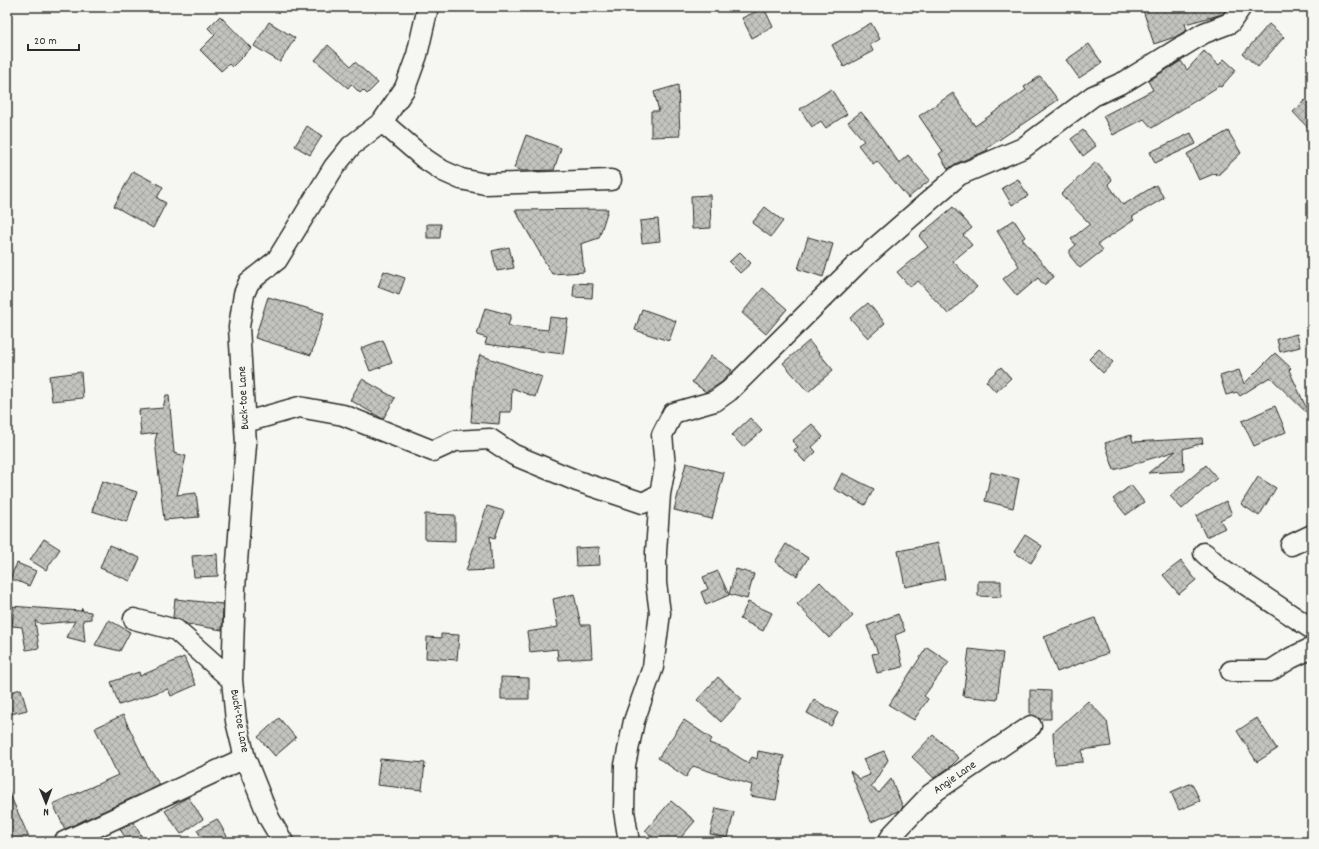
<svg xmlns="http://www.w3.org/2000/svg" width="1319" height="849" font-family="Dekko,sans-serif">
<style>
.building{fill:url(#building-cross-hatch);stroke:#2b2b2b}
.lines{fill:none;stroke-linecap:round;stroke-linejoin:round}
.street-casing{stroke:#2b2b2b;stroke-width:23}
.street{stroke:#f6f6f2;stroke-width:20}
.labels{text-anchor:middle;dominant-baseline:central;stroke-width:3.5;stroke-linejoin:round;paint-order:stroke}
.street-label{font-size:12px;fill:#2b2b2b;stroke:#f6f6f2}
</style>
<defs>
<pattern id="building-cross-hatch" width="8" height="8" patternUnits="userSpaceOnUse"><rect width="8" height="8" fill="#c3c3c0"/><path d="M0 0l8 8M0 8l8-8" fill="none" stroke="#9f9f9c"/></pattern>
</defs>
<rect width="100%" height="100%" fill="#f6f6f2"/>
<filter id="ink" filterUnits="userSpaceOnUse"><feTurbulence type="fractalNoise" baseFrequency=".025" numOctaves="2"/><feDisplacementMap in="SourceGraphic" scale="8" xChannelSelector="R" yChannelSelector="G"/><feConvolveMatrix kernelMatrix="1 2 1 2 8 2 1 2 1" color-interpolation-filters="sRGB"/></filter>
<g filter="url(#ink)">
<path class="building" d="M 1142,7 L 1227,7 L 1223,14 L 1185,24 L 1187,30 L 1175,37 L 1154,44 Z
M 764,8 L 773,27 L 752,38 L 742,18 Z
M 220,16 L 251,48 L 232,67 L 229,64 L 221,71 L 200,50 L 215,35 L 208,28 Z
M 269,22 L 295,38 L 280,62 L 254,46 Z
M 871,23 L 880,39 L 870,45 L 873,51 L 844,67 L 832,45 Z
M 1269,24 L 1284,37 L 1258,67 L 1243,54 Z
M 1089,44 L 1102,63 L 1079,78 L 1066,60 Z
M 328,45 L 351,66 L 355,62 L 378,83 L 367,94 L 363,90 L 360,93 L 351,84 L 348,88 L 315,60 Z
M 1204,51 L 1219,65 L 1224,59 L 1236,70 L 1221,87 L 1219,86 L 1152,128 L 1144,119 L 1113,135 L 1103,116 L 1153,90 L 1148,81 L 1181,61 L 1187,70 Z
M 1040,76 L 1058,100 L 987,148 L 988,150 L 955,164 L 948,169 L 939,154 L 943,151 L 919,116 L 953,93 L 975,126 L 1026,90 L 1024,87 Z
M 678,85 L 680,136 L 651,137 L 651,111 L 659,111 L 654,92 Z
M 831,89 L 847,114 L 826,128 L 821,121 L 812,127 L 800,109 Z
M 1305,100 L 1312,107 L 1312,132 L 1293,112 Z
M 861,112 L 876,130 L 899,163 L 908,155 L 930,180 L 908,198 L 877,161 L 873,164 L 858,145 L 864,141 L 848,122 Z
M 307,126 L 322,136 L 310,155 L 295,146 Z
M 1083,130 L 1096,146 L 1083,156 L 1071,139 Z
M 1228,131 L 1241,153 L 1217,176 L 1216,173 L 1199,180 L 1187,154 Z
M 1191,133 L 1196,144 L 1155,163 L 1150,152 Z
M 526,135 L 561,148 L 554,170 L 522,171 L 514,168 Z
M 1096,162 L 1112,180 L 1108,184 L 1123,205 L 1156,185 L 1164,198 L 1132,217 L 1134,220 L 1098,244 L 1103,250 L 1080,268 L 1070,256 L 1070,250 L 1076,245 L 1071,239 L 1090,224 L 1061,194 Z
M 133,171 L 163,187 L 157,198 L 166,203 L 153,228 L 114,206 Z
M 1018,179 L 1028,196 L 1012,205 L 1002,188 Z
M 710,195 L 711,228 L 692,229 L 691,196 Z
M 765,207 L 783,221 L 771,237 L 752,223 Z
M 953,207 L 972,228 L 963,235 L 972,245 L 953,261 L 977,287 L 948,314 L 918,281 L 910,287 L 897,272 L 928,247 L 919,236 Z
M 608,209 L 599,238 L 581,244 L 584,272 L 552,274 L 515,210 Z
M 658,219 L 660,241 L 642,243 L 640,221 Z
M 1014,220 L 1025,237 L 1022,239 L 1054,277 L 1044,285 L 1038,278 L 1017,296 L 1003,279 L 1019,266 L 997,231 Z
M 427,224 L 441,224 L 440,238 L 427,238 Z
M 808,237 L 833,244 L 823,277 L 798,269 Z
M 509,247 L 514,268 L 497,271 L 492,251 Z
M 740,252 L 751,263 L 740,273 L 729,262 Z
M 384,271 L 405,278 L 399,295 L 378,287 Z
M 574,283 L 593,284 L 592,298 L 573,297 Z
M 763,288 L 787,309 L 766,334 L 742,313 Z
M 268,297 L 324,313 L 311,355 L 255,338 Z
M 868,303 L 885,323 L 868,338 L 850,318 Z
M 485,308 L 511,315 L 508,326 L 548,330 L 550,317 L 568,319 L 563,354 L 485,344 L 487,338 L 477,335 Z
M 642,309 L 676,321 L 669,341 L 635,330 Z
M 1297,334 L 1300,347 L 1280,352 L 1277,339 Z
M 383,340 L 392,363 L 370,371 L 361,348 Z
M 809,341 L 833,370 L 808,392 L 783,363 Z
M 1099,349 L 1113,362 L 1103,373 L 1089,359 Z
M 1275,353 L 1291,368 L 1289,370 L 1310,416 L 1270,377 L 1240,396 L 1237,392 L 1226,395 L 1220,376 L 1239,370 L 1244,384 Z
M 480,355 L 542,377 L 535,397 L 512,388 L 511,412 L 500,412 L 499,424 L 471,422 L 475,369 Z
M 711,356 L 732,370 L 722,382 L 706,392 L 692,382 Z
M 1001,367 L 1011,378 L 996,392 L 986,381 Z
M 81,372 L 83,398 L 52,401 L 49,376 Z
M 362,379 L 395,398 L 383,419 L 350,400 Z
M 166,395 L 169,395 L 174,453 L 186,456 L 177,495 L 196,493 L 199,517 L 164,520 L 155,441 L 157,433 L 141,435 L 139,410 L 163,408 Z
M 1275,406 L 1286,432 L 1254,446 L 1242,421 Z
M 750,418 L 762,431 L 743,447 L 732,435 Z
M 812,424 L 823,437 L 812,447 L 816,452 L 805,462 L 794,450 L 798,447 L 792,441 Z
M 1131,435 L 1133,442 L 1202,438 L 1203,443 L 1183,449 L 1184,471 L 1148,473 L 1176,451 L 1114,470 L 1105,443 Z
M 686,463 L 724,473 L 712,519 L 674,510 Z
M 1206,465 L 1217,478 L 1182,509 L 1170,496 Z
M 991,472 L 1019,479 L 1013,508 L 985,501 Z
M 842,473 L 874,489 L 865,505 L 834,489 Z
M 1258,477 L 1276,488 L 1259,516 L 1241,504 Z
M 102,481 L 137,492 L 127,522 L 92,511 Z
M 1131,485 L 1144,502 L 1126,515 L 1113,499 Z
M 1226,501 L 1232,514 L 1220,520 L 1225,528 L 1206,537 L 1196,516 Z
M 487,506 L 504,511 L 495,538 L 490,536 L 492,570 L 466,571 Z
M 425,514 L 455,515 L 455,541 L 425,540 Z
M 1025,535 L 1042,546 L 1031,563 L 1014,552 Z
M 44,539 L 60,549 L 46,570 L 30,560 Z
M 938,543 L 945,579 L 905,587 L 898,551 Z
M 786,544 L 808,558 L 797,576 L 775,562 Z
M 109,545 L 140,558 L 130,581 L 100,568 Z
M 599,547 L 600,565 L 576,566 L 575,548 Z
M 217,554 L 218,576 L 194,577 L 192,556 Z
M 1181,561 L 1196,580 L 1179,594 L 1163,575 Z
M 17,563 L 36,571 L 29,586 L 10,578 Z
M 736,569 L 754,574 L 747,599 L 729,594 Z
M 718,571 L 729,595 L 706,605 L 701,592 L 708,589 L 703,577 Z
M 978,581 L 1001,581 L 1001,597 L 978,596 Z
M 820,582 L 853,616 L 829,638 L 797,604 Z
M 574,594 L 581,625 L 590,625 L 592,658 L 558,660 L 557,649 L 530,652 L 527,632 L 558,627 L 553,599 Z
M 175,599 L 223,604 L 222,630 L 187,624 L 173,617 Z
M 748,602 L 772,613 L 763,631 L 740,619 Z
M 10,606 L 81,611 L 82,608 L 83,611 L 91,612 L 91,619 L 83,620 L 85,642 L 66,637 L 75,621 L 41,624 L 35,621 L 39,648 L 26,650 L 22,627 L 12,626 L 14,608 Z
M 898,614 L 905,631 L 895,635 L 903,667 L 877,673 L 872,654 L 878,653 L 867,626 Z
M 1095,618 L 1108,653 L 1057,672 L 1044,637 Z
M 109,620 L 130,632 L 120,651 L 95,645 Z
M 441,634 L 459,635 L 457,660 L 426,658 L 427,637 L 441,638 Z
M 927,647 L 949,662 L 924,696 L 928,699 L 914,720 L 889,705 Z
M 969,649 L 1003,653 L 997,700 L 963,696 Z
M 184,657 L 196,685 L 171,696 L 168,689 L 119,705 L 111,682 L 139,672 L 140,676 Z
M 501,677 L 529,678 L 529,699 L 501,699 Z
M 718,677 L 742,699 L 721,722 L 697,700 Z
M 21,689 L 27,710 L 11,714 L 7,693 Z
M 1030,690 L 1051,691 L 1051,719 L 1039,719 L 1030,715 Z
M 814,700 L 838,713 L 831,726 L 807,713 Z
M 1088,701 L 1107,721 L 1111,746 L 1082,750 L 1083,762 L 1055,764 L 1053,733 Z
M 123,715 L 149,769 L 160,785 L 65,829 L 53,804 L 118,775 L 95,728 Z
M 279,718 L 296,738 L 275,756 L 258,737 Z
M 1257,718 L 1277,749 L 1257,762 L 1237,731 Z
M 684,720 L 712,739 L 709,743 L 726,749 L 748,763 L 752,757 L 757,759 L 758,751 L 784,756 L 776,800 L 750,796 L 752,785 L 693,766 L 686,777 L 658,758 Z
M 933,735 L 959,758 L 951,766 L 934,778 L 912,757 Z
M 884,751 L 888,760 L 871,787 L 879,793 L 891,779 L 903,807 L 899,811 L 871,822 L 850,771 L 860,779 L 870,775 L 863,759 Z
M 380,759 L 425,763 L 422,790 L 377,785 Z
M 1192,783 L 1200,801 L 1179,810 L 1171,792 Z
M 7,788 L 31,842 L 7,842 Z
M 188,797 L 203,819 L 181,834 L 165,811 Z
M 671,801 L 695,821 L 677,842 L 658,842 L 645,831 Z
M 716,808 L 734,812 L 728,838 L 710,834 Z
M 217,819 L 228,838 L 220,842 L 204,842 L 197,830 Z
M 133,822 L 145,842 L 128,842 L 120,829 Z"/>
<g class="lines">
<g class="street-casing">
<path id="street" d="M 382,122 L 425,159 L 443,171 L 461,179 L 485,184 L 611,180
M 246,422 L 299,407 L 343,415 L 433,451 L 455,441 L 490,439 L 514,455 L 577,481 L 643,503 L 660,494 L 665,467 L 662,435 L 673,413 L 715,401 L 729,391 L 859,262 L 959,175 L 1023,148 L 1093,96 L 1126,81 L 1204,33 L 1230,23 L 1241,7
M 1291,545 L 1312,535
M 1204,553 L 1221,568 L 1312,629
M 134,619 L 176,630 L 232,680
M 1231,671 L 1270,671 L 1291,658 L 1312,648
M 64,842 L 245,758
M 283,842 L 269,818 L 245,758 L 236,721 L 232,680 L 235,588 L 246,444 L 239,327 L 244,294 L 249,282 L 277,260 L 334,167 L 351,146 L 382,122 L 405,88 L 417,55 L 428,7
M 629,842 L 624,811 L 625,765 L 634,721 L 653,667 L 660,613 L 656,583 L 656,552 L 660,494
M 888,842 L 893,834 L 931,794 L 1031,726"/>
</g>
<use href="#street" class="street"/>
</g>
</g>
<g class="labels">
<g class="street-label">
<text transform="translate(244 398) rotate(-93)">Buck-toe Lane</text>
<text transform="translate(239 721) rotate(80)">Buck-toe Lane</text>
<text transform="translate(955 778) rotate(-35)">Angie Lane</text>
</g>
</g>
<rect width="1319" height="849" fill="none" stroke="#f6f6f2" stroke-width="24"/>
<rect x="12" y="12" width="1295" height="825" fill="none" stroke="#2b2b2b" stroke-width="1.5" filter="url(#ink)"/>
<g transform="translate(46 803) rotate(179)" stroke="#f6f6f2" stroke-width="3" paint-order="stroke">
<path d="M0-3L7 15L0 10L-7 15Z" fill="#2b2b2b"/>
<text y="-6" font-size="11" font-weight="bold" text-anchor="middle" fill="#2b2b2b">N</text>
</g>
<path d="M28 44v6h51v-6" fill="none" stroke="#2b2b2b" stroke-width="2"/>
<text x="34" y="44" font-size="12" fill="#2b2b2b" stroke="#f6f6f2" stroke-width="3" paint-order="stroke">20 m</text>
</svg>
